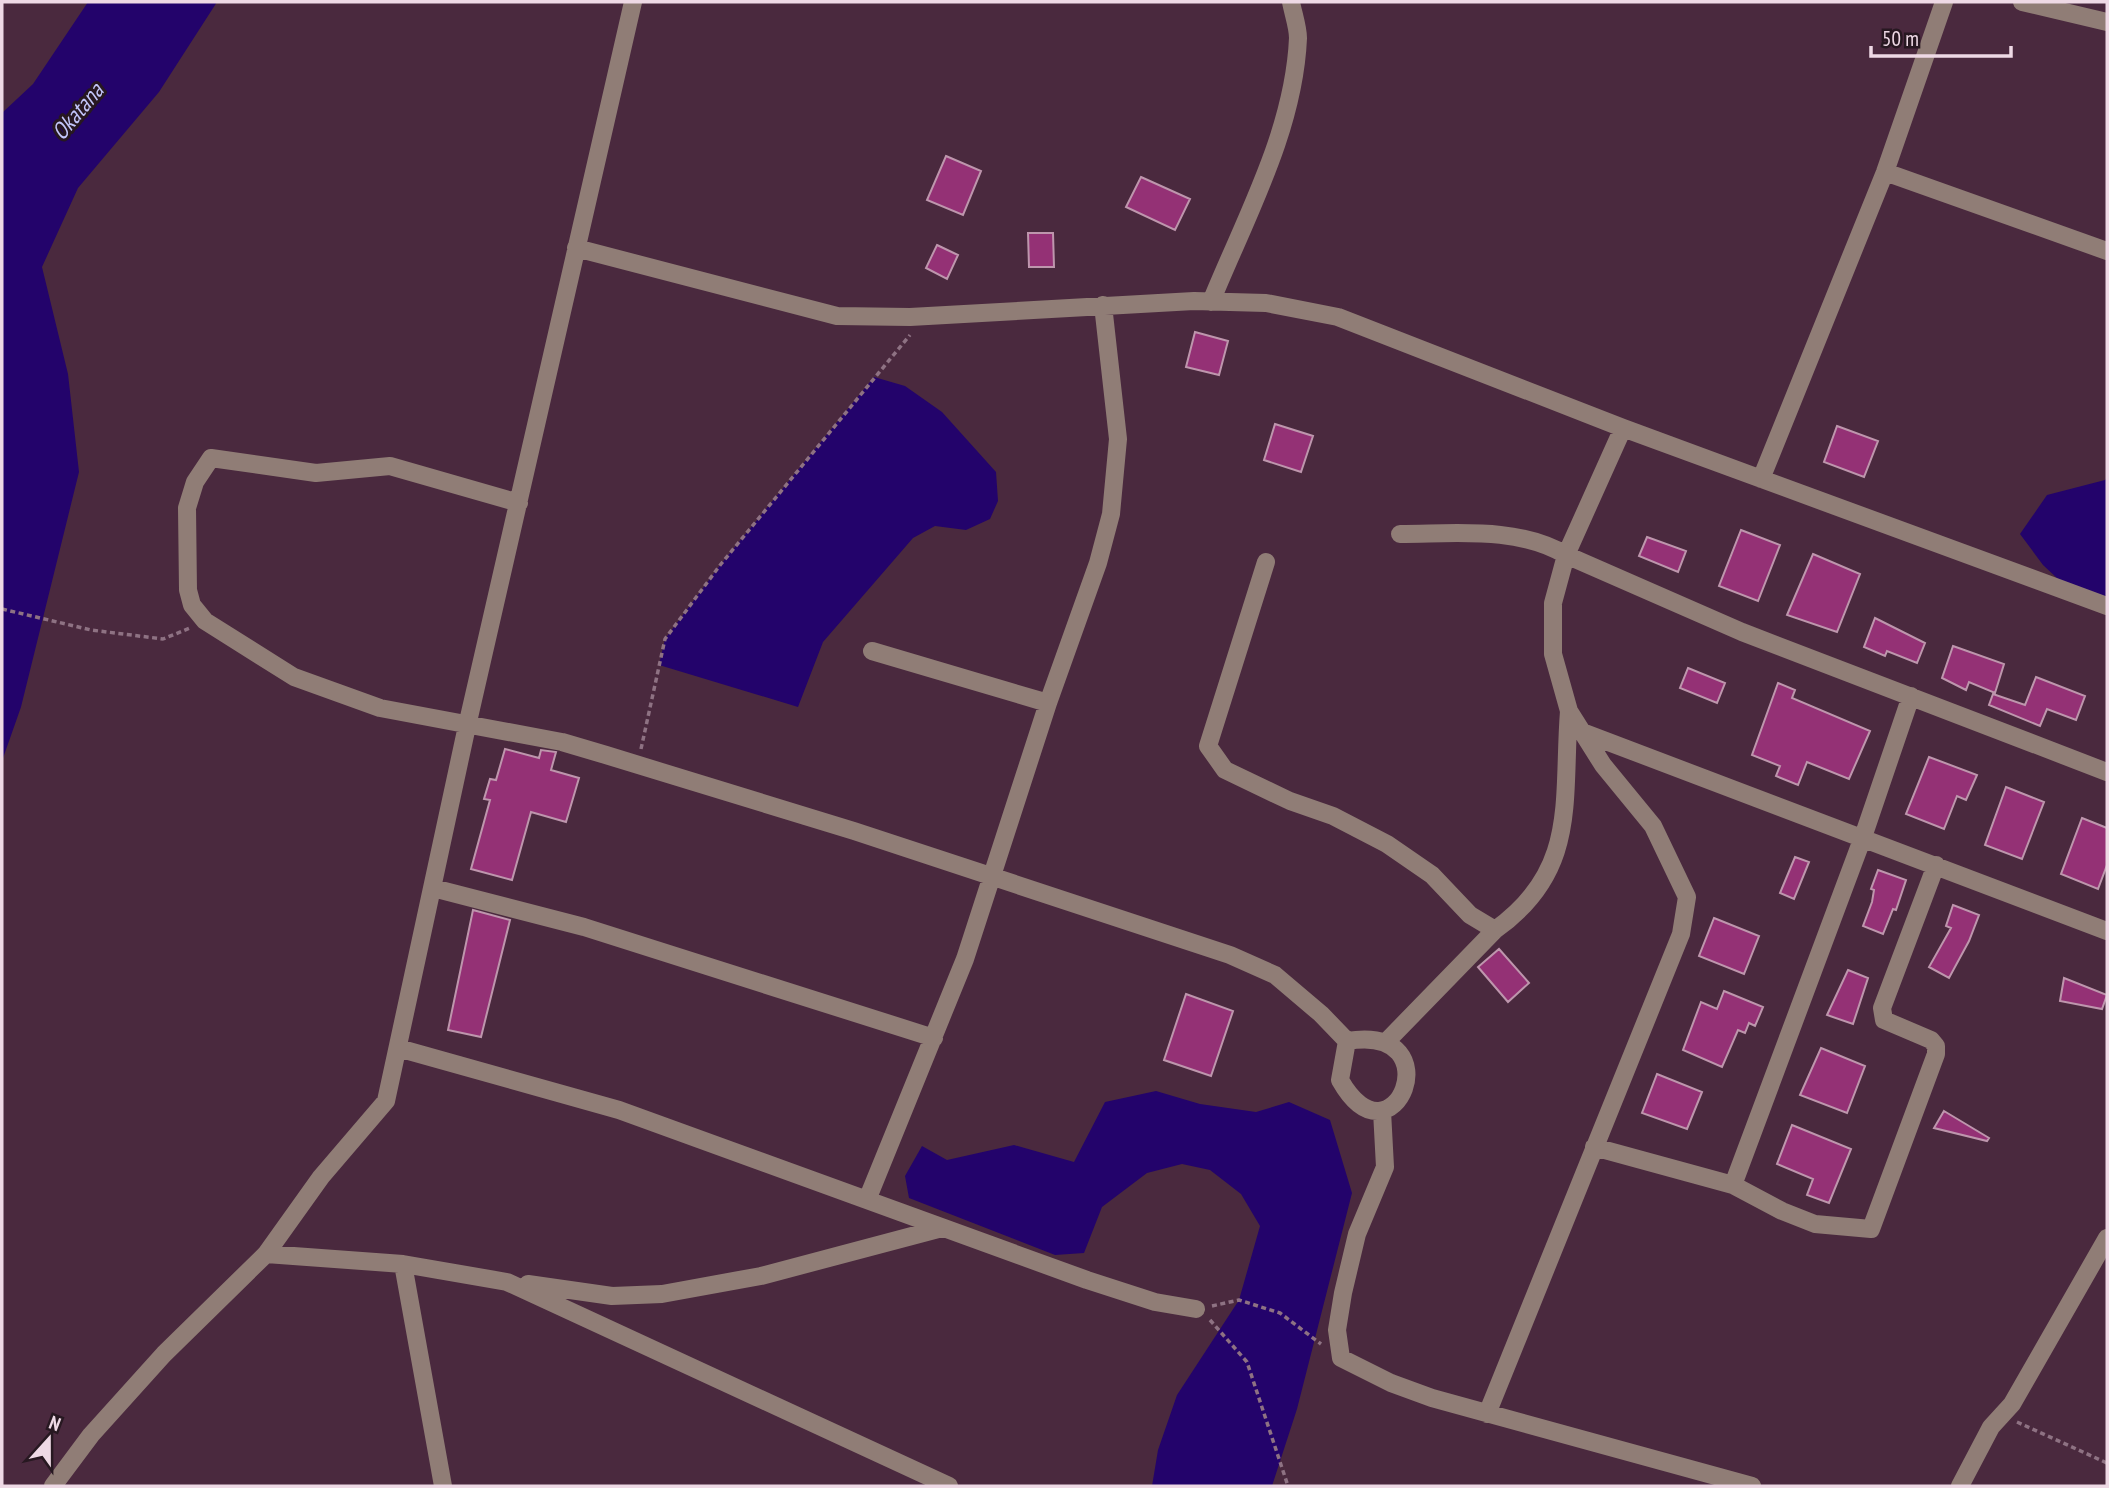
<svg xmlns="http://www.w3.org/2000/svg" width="2109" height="1488" font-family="'PT Sans Narrow',sans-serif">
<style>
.water{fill:#23036b}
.building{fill:#943175;stroke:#be96ad;stroke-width:2}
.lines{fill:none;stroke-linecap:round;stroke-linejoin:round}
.path{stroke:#8e7283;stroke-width:3.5;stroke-dasharray:5 3.5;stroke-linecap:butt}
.minor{stroke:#907d76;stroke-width:18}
.labels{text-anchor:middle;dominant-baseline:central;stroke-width:6;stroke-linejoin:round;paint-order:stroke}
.water-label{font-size:23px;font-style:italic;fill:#c3c6fa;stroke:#271821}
</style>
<rect width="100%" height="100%" fill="#4a293e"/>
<path class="water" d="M 88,2 L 217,2 L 159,92 L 78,188 L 42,267 L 68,374 L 79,472 L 21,707 L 2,761 L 2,113 L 33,84 Z
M 874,377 L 905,386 L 942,412 L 996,472 L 998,501 L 990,519 L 966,530 L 935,526 L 913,538 L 823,642 L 798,707 L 659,665 L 665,639 L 721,564 Z
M 2107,477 L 2107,606 L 2074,594 L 2043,565 L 2020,534 L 2047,495 L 2105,480 Z
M 1156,1091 L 1200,1104 L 1256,1112 L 1289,1102 L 1330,1120 L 1352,1193 L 1297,1409 L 1272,1486 L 1152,1486 L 1158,1450 L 1177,1395 L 1239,1300 L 1260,1226 L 1241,1194 L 1210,1170 L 1182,1164 L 1147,1173 L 1102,1207 L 1084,1253 L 1055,1255 L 909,1198 L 905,1176 L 922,1146 L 947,1160 L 1014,1145 L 1074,1162 L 1105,1102 Z"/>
<path class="building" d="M 946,156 L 981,171 L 963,215 L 927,200 Z
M 1141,177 L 1190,199 L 1175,230 L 1126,207 Z
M 1028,233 L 1053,233 L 1054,267 L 1029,267 Z
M 937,245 L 958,255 L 947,279 L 926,268 Z
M 1195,332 L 1228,341 L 1219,375 L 1186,367 Z
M 1275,424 L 1313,436 L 1301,472 L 1264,460 Z
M 1837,426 L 1878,441 L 1864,477 L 1824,462 Z
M 1741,530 L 1780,545 L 1758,601 L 1719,586 Z
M 1647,537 L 1686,551 L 1678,572 L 1639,556 Z
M 1813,554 L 1860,574 L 1837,632 L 1787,615 Z
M 1875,618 L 1925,643 L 1917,663 L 1887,651 L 1885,656 L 1864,647 Z
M 1953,646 L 2004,664 L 1995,693 L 1969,682 L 1966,690 L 1942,678 Z
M 1688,668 L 1725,683 L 1717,703 L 1680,688 Z
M 2036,677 L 2085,696 L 2076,720 L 2047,709 L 2040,726 L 1989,705 L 1993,694 L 2025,705 Z
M 1778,683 L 1795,690 L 1792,698 L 1870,731 L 1849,779 L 1807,762 L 1798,785 L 1776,776 L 1780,766 L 1752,755 Z
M 505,749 L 539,758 L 541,750 L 556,752 L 551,770 L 579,778 L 566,822 L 531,812 L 512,880 L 471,869 L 490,800 L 484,799 L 490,779 L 496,780 Z
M 1929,757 L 1977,775 L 1966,800 L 1957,796 L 1944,829 L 1906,814 Z
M 2006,787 L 2044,802 L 2022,859 L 1985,845 Z
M 2082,818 L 2107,828 L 2107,865 L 2098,889 L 2061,874 Z
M 1795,857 L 1809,862 L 1794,899 L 1780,893 Z
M 1878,870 L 1906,880 L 1896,910 L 1893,909 L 1883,934 L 1863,926 L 1872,902 L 1874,890 L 1871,889 Z
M 1953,905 L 1979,915 L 1969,941 L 1949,978 L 1929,967 L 1951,928 L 1946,926 Z
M 473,910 L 510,920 L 481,1037 L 448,1030 Z
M 1714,918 L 1759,936 L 1744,974 L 1699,956 Z
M 1499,949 L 1529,983 L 1508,1002 L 1478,967 Z
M 1848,970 L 1868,978 L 1853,1024 L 1827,1015 Z
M 2064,978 L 2107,995 L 2102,1009 L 2060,1001 Z
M 1724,991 L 1763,1007 L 1755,1026 L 1749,1023 L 1745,1033 L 1738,1030 L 1722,1067 L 1683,1050 L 1701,1002 L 1717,1009 Z
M 1186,994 L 1233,1011 L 1211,1076 L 1164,1060 Z
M 1821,1048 L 1865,1066 L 1847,1113 L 1800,1095 Z
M 1657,1074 L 1702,1092 L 1687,1129 L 1642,1113 Z
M 1944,1111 L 1989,1138 L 1987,1141 L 1934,1128 Z
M 1792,1125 L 1851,1149 L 1829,1203 L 1807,1195 L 1813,1179 L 1777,1164 Z"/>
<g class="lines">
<path class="path" d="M 2,609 L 91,630 L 163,639 L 190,628
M 641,749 L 665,639 L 721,564 L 910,335
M 1212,1306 L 1239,1300 L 1280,1313 L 1321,1344
M 1210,1320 L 1247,1362 L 1288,1486
M 2017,1422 L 2107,1463"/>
<path class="minor" d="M 2022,2 L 2107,22
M 1885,172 L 2107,251
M 576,248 L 837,316 L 910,317 L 1194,301 L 1266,303 L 1338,317 L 1623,428 L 2107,606
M 1211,302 C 1245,218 1294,131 1298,38 C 1298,27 1293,13 1291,2
M 1761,479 L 1885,172 L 1944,2
M 519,503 L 390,466 L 316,473 L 211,458 L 195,482 L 187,508 L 188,590 L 192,605 L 205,621 L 294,677 L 380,708 L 562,742 L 606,755 L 854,831 L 1230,955 L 1275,975 L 1321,1014 L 1347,1041 L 1340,1080 C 1393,1174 1455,1023 1347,1041
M 1400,534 C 1454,534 1518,526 1566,555 L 1742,632 L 2107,772
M 1266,562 L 1208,746 L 1225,770 L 1290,801 L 1333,816 L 1387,844 L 1432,875 L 1470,915 L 1495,930 C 1579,870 1562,801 1569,711
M 872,651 L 1048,703
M 1582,732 L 2107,931
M 433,888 L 584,927 L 934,1038
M 1387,1041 L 1495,930
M 398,1048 L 619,1110 L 1087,1280 L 1155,1302 L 1196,1309
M 1382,1111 L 1385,1167 L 1357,1234 L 1343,1293 L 1337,1330 L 1341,1358 L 1391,1383 L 1432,1398 L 1752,1486
M 1594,1147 L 1733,1185 L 1782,1211 L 1815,1224 L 1871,1229 L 1936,1054 L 1936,1046 L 1931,1040 L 1884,1020 L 1882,1008 L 1936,865
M 1733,1185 L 1863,837 L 1911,696
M 867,1200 L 965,959 L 1048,703 L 1098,563 L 1111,514 L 1118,439 L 1103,305
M 266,1254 L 403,1264 L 507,1282 L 949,1486
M 403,1264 L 443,1486
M 528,1284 L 612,1296 L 662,1294 L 761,1276 L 942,1228
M 1487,1414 L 1681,934 L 1687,897 L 1653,826 L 1603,765 L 1569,711 L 1553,654 L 1553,603 L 1566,555 L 1623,428
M 53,1486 L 91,1435 L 164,1354 L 266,1254 L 321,1177 L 386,1101 L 467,726 L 633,2
M 1960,1486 L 1991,1427 L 2012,1404 L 2107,1238"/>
</g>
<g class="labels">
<g class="water-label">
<text transform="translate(77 111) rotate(-50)">Okatana</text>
</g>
</g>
<rect width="2109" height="1488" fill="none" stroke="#eed9e5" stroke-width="7"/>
<g transform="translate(49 1439) rotate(21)" stroke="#271821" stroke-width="5" paint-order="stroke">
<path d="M0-5L12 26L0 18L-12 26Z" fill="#eed9e5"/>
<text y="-10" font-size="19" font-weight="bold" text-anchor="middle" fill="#eed9e5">N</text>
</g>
<path d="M1871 46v10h140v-10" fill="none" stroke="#eed9e5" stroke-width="3.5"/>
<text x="1882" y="46" font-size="21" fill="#eed9e5" stroke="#271821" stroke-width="5" paint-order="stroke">50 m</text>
</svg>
